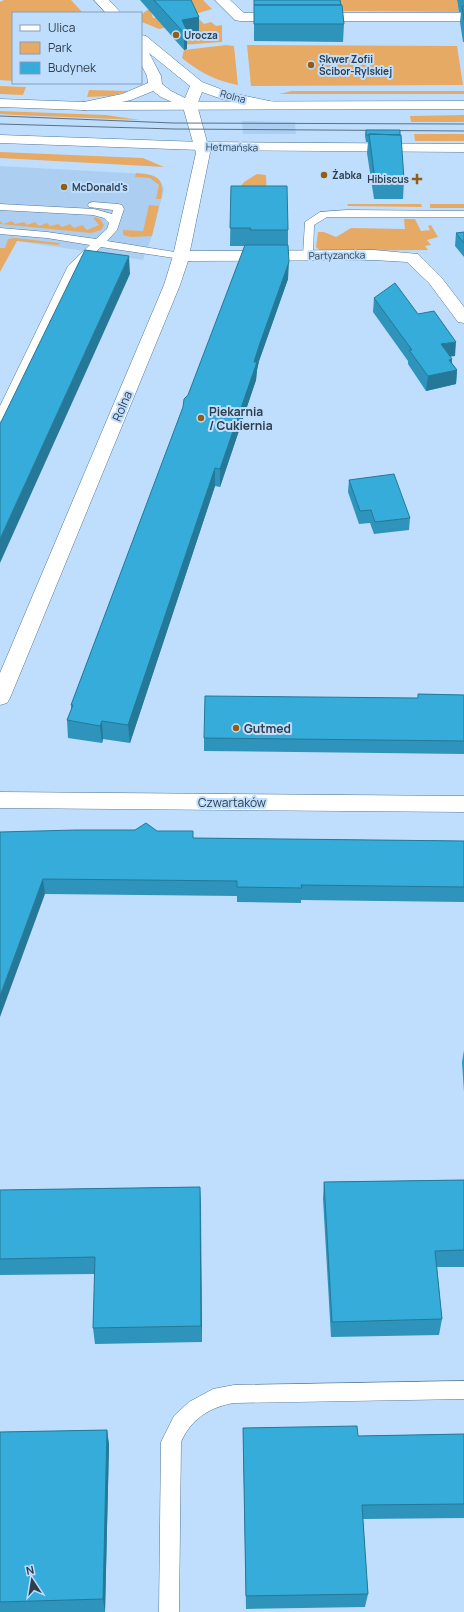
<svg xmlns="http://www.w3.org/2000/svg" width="464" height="1612" font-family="Manrope,sans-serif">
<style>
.built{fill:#accff1}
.green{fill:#e7aa65}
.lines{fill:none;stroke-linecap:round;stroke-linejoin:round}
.service-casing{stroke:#537799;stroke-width:1}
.minor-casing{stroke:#537799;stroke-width:1}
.secondary-casing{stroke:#537799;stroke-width:1}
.service{fill:#fff;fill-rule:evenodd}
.minor{fill:#fff;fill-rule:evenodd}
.secondary{fill:#fff;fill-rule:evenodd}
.tram{stroke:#5b7084;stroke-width:1}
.wall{fill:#2e94bb}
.shaded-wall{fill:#257898}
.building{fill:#35acd9;stroke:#257898}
.poi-dot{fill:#935d13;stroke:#bfdefd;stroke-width:1.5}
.labels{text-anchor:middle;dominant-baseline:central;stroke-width:4;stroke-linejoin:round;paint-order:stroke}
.far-poi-label{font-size:10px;font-weight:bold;fill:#2e3e4d;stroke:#bfdefd;text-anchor:start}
.far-street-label{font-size:10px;fill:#2e3e4d;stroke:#bfdefd}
.street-label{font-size:12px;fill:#2e3e4d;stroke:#bfdefd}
.poi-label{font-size:12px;font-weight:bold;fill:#2e3e4d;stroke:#bfdefd;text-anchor:start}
</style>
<rect width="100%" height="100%" fill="#bfdefd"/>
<path class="built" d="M 242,121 L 295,122 L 296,134 L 243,134 Z
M 0,166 L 146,174 L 154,176 L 160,180 L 164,189 L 152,236 L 143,260 L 11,240 L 0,258 Z"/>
<path class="green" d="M 4,0 L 71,0 L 83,13 L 13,13 L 13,81 L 0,80 L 0,2 Z
M 182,0 L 203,0 L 212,9 L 175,20 Z
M 229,0 L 464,0 L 464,1 L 457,1 L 459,12 L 341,11 L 339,0 Z
M 150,8 L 153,18 L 196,16 L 204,24 L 211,22 L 216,26 L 222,25 L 222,42 L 180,45 L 174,39 L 200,34 L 190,22 L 159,29 L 142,22 L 141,15 Z
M 226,45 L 234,46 L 238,85 C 216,81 199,72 182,58 L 184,50 Z
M 247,45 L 457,46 L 463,85 L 251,86 Z
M 0,86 L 26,87 L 23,95 L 0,94 Z
M 89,90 L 130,91 L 110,96 L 87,97 Z
M 292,91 L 464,91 L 464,94 L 279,94 Z
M 0,111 L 106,115 L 140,120 L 14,115 L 0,114 Z
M 464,115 L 464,122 L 411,122 L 410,116 Z
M 414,134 L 464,134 L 464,141 L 415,141 Z
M 0,152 L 143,158 L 164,167 L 0,158 Z
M 136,173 C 155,174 166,178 161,199 L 156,199 L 159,185 L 150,178 L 135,177 Z
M 257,174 L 266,175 L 267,201 L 241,186 L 244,182 Z
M 347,204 L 421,204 L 422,207 L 348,206 Z
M 430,204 L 464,204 L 464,208 L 430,208 Z
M 149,205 L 159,206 L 152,236 L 131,237 L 123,235 L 123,230 L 143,231 Z
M 95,217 L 100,219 L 104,225 L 101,230 L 91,233 L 0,224 L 0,221 L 3,224 L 12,221 L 15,224 L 24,222 L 27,225 L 35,222 L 39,226 L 47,223 L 50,226 L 58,224 L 62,227 L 70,224 L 74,228 L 82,225 L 87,230 L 99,225 L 93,218 Z
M 404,219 L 415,219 L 421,231 L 430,230 L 428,226 L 431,225 L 438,237 L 427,240 L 431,245 L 425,246 L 428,250 L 321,251 L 316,247 L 318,232 L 324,232 L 336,237 L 351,228 L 405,229 Z
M 15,238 L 59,243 L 60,244 L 58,245 L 17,241 L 0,272 L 0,248 L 5,248 L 8,239 Z"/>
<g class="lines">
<g class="service-casing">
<path id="service" d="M 93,202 L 118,204 L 122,205 L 124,209 L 117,230 L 107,241 L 181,253 L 186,256 L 181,259 L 101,247 L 79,267 L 6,418 L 0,422 L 0,406 L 68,266 L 90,245 L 47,238 L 0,234 L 0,228 L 47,232 L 96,239 L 107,229 L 109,223 L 104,218 L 93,215 L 0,210 L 0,204 L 94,209 L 112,214 L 113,210 L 89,207 L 88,205 L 89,203 Z
M 347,210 L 464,211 L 464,217 L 327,217 L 314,225 L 313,255 L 308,258 L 304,257 L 303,255 L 305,222 L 320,212 Z
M 464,1381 L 464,1399 L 234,1403 C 210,1407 191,1419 181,1442 L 179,1612 L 159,1612 L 161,1442 L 174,1416 L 189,1402 L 213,1389 L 234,1385 Z"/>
</g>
<g class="minor-casing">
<path id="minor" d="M 94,0 L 109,0 L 121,13 L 106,13 Z
M 215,0 L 230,0 L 244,13 L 464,13 L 464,21 L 240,21 L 235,20 Z
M 141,35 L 146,36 L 202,82 L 231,93 L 274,102 L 276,105 L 274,108 L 269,109 L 222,99 L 202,92 L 197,105 L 210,153 L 190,251 L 374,250 L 418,254 L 441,277 L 464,307 L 464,323 L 458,322 L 429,283 L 407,262 L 374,260 L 188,261 L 180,285 L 10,698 L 7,703 L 0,705 L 0,673 L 164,285 L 173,256 L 196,153 L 183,107 L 161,97 L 153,91 L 131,100 L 84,110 L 79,109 L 77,106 L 79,103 L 122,94 L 148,83 L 147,76 L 141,64 ZM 149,53 L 190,86 L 185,98 L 171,91 L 162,84 L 161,76 Z
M 0,792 L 464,796 L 464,812 L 0,808 Z"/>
</g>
<g class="secondary-casing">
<path id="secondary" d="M 0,99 L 84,102 L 464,101 L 464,109 L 84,110 L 0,107 Z
M 0,135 L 201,142 L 464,144 L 464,152 L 201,150 L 0,143 Z"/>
</g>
<use href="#service" class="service"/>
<use href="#minor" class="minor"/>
<use href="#secondary" class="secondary"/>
<path class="tram" d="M 0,116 L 173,123 L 464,124
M 0,124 L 174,129 L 464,131"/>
</g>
<path class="wall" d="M 140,0 L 191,0 L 199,17 L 199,34 L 187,36 L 187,49 L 184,50 Z
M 254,0 L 344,24 L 343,42 L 254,41 Z
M 457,0 L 464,0 L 464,42 L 463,42 L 460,22 L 461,12 L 459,12 Z
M 366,130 L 404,180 L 403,199 L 374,199 L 367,153 L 368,142 L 366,142 L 365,136 Z
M 231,186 L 288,230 L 288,279 L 259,361 L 257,370 L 256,380 L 220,487 L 215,486 L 130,743 L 103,739 L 102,743 L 68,738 L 67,720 L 71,710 L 71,705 L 245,246 L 230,246 Z
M 464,232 L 464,257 L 455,246 L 456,233 Z
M 374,298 L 418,314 L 455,356 L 450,356 L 452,363 L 457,370 L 456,384 L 426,391 L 408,364 L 408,361 L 373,312 Z
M 349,480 L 410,518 L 409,530 L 374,534 L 370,523 L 359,524 L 348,492 Z
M 418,694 L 464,695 L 464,754 L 204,751 L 204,738 L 418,698 Z
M 157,831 L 193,831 L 193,838 L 464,841 L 464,902 L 301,900 L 301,903 L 237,902 L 237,896 L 45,894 L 0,832 Z
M 464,1050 L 464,1092 L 462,1062 Z
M 464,1180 L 464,1267 L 437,1267 L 442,1319 L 439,1335 L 331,1337 L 323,1199 L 324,1182 Z
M 200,1187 L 202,1342 L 95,1344 L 93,1328 L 95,1274 L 0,1275 L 0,1190 Z
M 243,1428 L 358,1436 L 464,1434 L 464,1518 L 363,1519 L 368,1594 L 365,1607 L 246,1609 Z
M 107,1430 L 109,1445 L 105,1612 L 0,1612 L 0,1432 Z"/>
<path class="shaded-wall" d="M 199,17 L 199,34 L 187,36 L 187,49 L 184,50 L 184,33 L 182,20 Z
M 129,256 L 130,274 L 0,563 L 0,539 Z
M 289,262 L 288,279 L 259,361 L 257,370 L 256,380 L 220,487 L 220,469 L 260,343 Z
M 456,342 L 455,356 L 440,358 L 441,344 Z
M 452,359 L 451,372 L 457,370 L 456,384 L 426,391 L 428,376 L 449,360 Z
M 215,468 L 215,486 L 130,743 L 128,725 Z
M 102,721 L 103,739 L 102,743 L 100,726 Z
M 43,879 L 45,894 L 0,1017 L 0,996 Z
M 200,1187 L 201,1204 L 202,1342 L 201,1326 Z
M 107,1430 L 109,1445 L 105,1612 L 103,1599 Z"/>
<path class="building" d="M 154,0 L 191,0 L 199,17 L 182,20 L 187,31 L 184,33 Z
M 254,0 L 340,0 L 341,5 L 254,5 Z
M 254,5 L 342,5 L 344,24 L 254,24 Z
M 462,6 L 464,6 L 464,20 Z
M 366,130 L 400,130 L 400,135 L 369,134 L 369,135 L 366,135 Z
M 369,134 L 401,135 L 404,180 L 375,180 Z
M 231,186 L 287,186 L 288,230 L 250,230 L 251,228 L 230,228 Z
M 464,232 L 464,243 L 456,233 Z
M 245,245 L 288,245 L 289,262 L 260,343 L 254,362 L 257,362 L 220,469 L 215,468 L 128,725 L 102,721 L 100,726 L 67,720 L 73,705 L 71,705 L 183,407 L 184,399 L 188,395 Z
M 85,250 L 129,256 L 0,539 L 0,424 Z
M 395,283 L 418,314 L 434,311 L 456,342 L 441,344 L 452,359 L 449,360 L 457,370 L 428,376 L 409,350 L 412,350 L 374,298 Z
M 394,474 L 410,518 L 375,522 L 371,510 L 360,511 L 349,480 Z
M 418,694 L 464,695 L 464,741 L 204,738 L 205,696 L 418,698 Z
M 146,823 L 157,831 L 193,831 L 193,838 L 464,841 L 464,887 L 301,885 L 302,888 L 237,887 L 237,881 L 43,879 L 0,996 L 0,832 L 76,830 L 135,830 Z
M 464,1180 L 464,1250 L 435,1251 L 442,1319 L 332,1322 L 324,1182 Z
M 200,1187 L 201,1326 L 93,1328 L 95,1257 L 0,1259 L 0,1190 Z
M 357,1426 L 358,1436 L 464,1434 L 464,1504 L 362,1505 L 368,1594 L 246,1596 L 243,1428 Z
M 107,1430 L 103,1599 L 0,1602 L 0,1432 Z"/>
<g class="poi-dot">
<circle cx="176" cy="35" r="4"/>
<circle cx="311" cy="65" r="4"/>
<circle cx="324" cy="175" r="4"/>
<path d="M415 173h4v4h4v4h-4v4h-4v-4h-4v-4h4z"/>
<circle cx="64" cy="187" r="4"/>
<circle cx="201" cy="418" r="4"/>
<circle cx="236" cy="728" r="4"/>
</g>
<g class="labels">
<g class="far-poi-label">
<text x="184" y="35">Urocza</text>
<text x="319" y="59">Skwer Zofii<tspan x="319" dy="12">Ścibor-Rylskiej</tspan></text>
<text x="332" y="175">Żabka</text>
<text x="409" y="179" text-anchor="end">Hibiscus</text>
<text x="72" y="187">McDonald's</text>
</g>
<g class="far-street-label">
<text transform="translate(233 96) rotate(15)">Rolna</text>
<text transform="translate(232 147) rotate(1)">Hetmańska</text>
<text transform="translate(337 255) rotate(-1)">Partyzancka</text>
</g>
<g class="street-label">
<text transform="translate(122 406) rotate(-67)">Rolna</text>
<text x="232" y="802">Czwartaków</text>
</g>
<g class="poi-label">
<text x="209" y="411">Piekarnia<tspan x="209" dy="14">/ Cukiernia</tspan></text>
<text x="244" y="728">Gutmed</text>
</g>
</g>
<rect x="12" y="12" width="130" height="72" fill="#bfdefd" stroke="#859eb7"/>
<rect x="20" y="25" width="20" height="6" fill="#ffffff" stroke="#859eb7"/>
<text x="48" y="32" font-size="12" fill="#2e3e4d">Ulica</text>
<rect x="20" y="42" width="20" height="12" fill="#e7aa65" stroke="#859eb7"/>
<text x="48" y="52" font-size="12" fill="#2e3e4d">Park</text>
<rect x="20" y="62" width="20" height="12" fill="#35acd9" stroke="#859eb7"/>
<text x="48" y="72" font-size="12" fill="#2e3e4d">Budynek</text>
<g transform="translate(32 1580) rotate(348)" stroke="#bfdefd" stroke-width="3" paint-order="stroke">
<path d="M0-3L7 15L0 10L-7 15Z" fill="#2e3e4d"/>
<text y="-6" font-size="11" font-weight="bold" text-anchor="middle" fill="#2e3e4d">N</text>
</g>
</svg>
